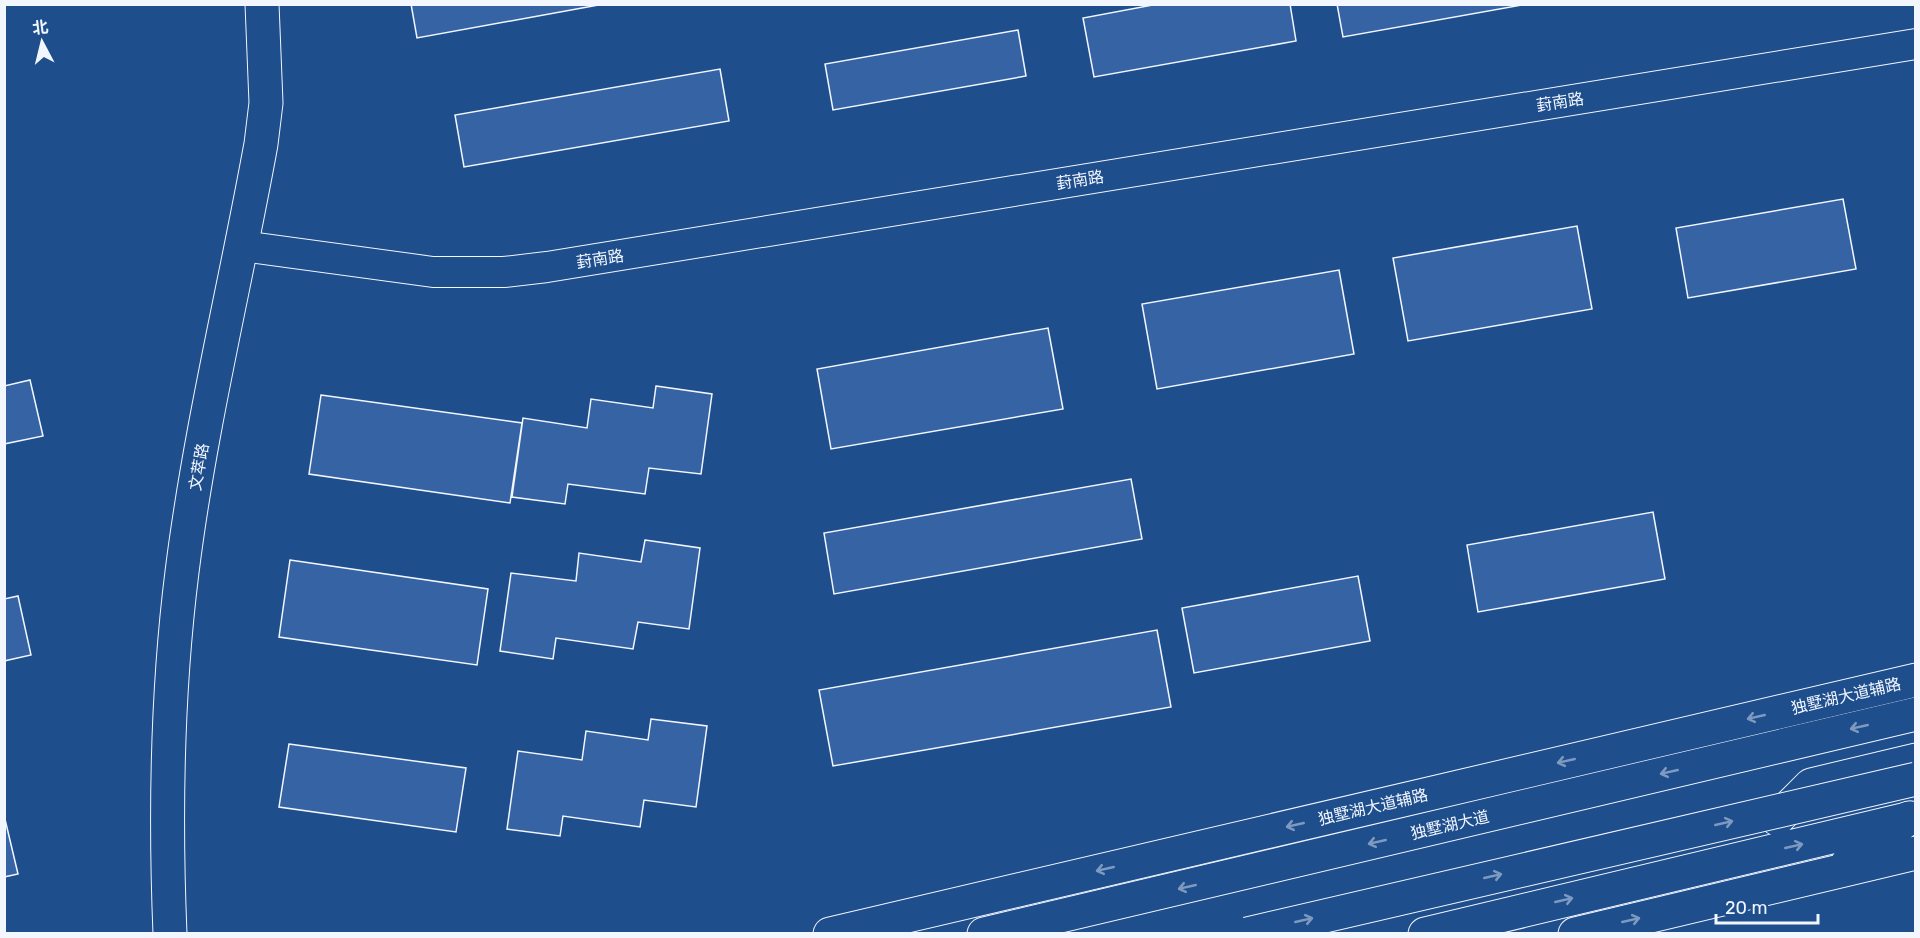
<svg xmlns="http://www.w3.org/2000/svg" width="1920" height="938" font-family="Rubik,'Noto Sans SC',sans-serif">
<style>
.building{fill:#3563a3;stroke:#f2f6ff;stroke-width:1.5}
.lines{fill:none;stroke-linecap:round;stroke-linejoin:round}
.street-casing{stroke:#f2f6ff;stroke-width:32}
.secondary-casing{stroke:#f2f6ff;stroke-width:35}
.primary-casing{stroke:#f2f6ff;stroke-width:35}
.highway-casing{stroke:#f2f6ff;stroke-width:35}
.street{stroke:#1f4e8c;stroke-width:30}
.secondary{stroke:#1f4e8c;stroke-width:33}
.primary{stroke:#1f4e8c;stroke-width:33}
.highway{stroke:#1f4e8c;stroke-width:33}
.highway-bridge-casing{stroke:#f2f6ff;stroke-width:35;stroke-linecap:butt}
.highway-bridge{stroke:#1f4e8c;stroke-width:33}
.oneway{stroke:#7e9ac0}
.labels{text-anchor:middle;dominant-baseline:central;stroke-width:4.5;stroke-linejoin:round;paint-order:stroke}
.street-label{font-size:16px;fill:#f2f6ff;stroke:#1f4e8c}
</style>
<rect width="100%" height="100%" fill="#1f4e8c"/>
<path class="building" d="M 411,4 L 604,4 L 417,38 Z
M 1158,4 L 1290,4 L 1296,41 L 1094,77 L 1083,18 Z
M 1337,4 L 1528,4 L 1343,37 Z
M 1018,30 L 1026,76 L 833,110 L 825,64 Z
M 720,69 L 729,121 L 464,167 L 455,115 Z
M 1843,199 L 1856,269 L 1688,298 L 1676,228 Z
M 1577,226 L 1592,309 L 1408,341 L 1393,258 Z
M 1339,270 L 1354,354 L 1157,389 L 1142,304 Z
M 1048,328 L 1063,409 L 831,449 L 817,369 Z
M 30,380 L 43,436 L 4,444 L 4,386 Z
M 656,386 L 712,394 L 701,474 L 649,468 L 645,494 L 568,484 L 565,504 L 512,497 L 523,418 L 587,428 L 591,399 L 653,408 Z
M 321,395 L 522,423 L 510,503 L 309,474 Z
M 1131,479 L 1142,539 L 834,594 L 824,533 Z
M 1653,512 L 1665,579 L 1478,612 L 1467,545 Z
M 645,540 L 700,548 L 689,629 L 638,622 L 633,649 L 556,638 L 553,659 L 500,651 L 511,573 L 576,581 L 579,553 L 641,562 Z
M 290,560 L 488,589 L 477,665 L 279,637 Z
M 1358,576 L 1370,641 L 1194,673 L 1182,608 Z
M 18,596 L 31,655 L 4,661 L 4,599 Z
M 1157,630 L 1171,707 L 833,766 L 819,690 Z
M 651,719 L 707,726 L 696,807 L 644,800 L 640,827 L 563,816 L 560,836 L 507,829 L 518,751 L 582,760 L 586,731 L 648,740 Z
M 289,744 L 466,768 L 456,832 L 279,807 Z
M 4,815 L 18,874 L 4,877 Z"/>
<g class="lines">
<g class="street-casing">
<path id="street" d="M 242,246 L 433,272 L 504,272 L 547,267 L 1916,44"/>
</g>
<g class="secondary-casing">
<path id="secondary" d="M 170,934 C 165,814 167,691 182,572 C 200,428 235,287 261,144 L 266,103 L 262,4"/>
</g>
<g class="primary-casing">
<path id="primary" d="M 1777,819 L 1811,785 L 1916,760
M 830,934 L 1916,680
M 1425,934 L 1911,818"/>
</g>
<g class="highway-casing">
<path id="highway" d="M 1847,864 L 1909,818
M 984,934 L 1916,714
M 1575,934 L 1916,853"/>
</g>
<use href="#street" class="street"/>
<use href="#secondary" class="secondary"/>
<use href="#primary" class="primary"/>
<use href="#highway" class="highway"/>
<g class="highway-bridge-casing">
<path id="highway-bridge" d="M 1247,934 L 1916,779"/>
</g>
<use href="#highway-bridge" class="highway-bridge"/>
</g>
<defs><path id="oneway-shaft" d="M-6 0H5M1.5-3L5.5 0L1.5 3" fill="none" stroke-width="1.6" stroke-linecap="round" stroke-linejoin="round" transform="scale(1.5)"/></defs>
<g class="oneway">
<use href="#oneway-shaft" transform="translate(1756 717) rotate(167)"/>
<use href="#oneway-shaft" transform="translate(1859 727) rotate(167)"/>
<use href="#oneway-shaft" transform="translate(1566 761) rotate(167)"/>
<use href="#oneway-shaft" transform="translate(1669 772) rotate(167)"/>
<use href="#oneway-shaft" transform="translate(1724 823) rotate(-13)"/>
<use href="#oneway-shaft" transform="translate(1295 825) rotate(167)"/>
<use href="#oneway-shaft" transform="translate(1377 842) rotate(167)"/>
<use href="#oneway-shaft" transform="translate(1794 846) rotate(-13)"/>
<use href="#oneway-shaft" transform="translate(1105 869) rotate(167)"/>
<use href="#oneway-shaft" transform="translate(1493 876) rotate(-13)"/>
<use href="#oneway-shaft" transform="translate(1187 887) rotate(167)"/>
<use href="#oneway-shaft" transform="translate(1564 900) rotate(-13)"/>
<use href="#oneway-shaft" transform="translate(1304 920) rotate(-13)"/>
<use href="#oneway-shaft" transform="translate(1631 920) rotate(-13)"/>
</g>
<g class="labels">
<g class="street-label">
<text transform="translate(1560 102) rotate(-9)">葑南路</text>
<text transform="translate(1080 180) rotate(-9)">葑南路</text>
<text transform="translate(600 259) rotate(-9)">葑南路</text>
<text transform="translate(199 467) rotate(-80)">文萃路</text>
<text transform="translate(1846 696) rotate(-13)">独墅湖大道辅路</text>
<text transform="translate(1373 807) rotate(-13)">独墅湖大道辅路</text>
<text transform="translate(1450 825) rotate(-13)">独墅湖大道</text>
</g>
</g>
<rect width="1920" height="938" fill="none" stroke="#f2f6ff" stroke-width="12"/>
<g transform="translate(42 42) rotate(353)" stroke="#1f4e8c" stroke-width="4.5" paint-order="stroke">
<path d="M0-4.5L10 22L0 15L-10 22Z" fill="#f2f6ff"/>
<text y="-9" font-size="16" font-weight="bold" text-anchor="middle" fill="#f2f6ff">北</text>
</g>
<path d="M1716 914v9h102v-9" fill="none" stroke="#f2f6ff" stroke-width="3"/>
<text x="1725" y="914" font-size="18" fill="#f2f6ff" stroke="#1f4e8c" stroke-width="4.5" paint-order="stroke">20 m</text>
</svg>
